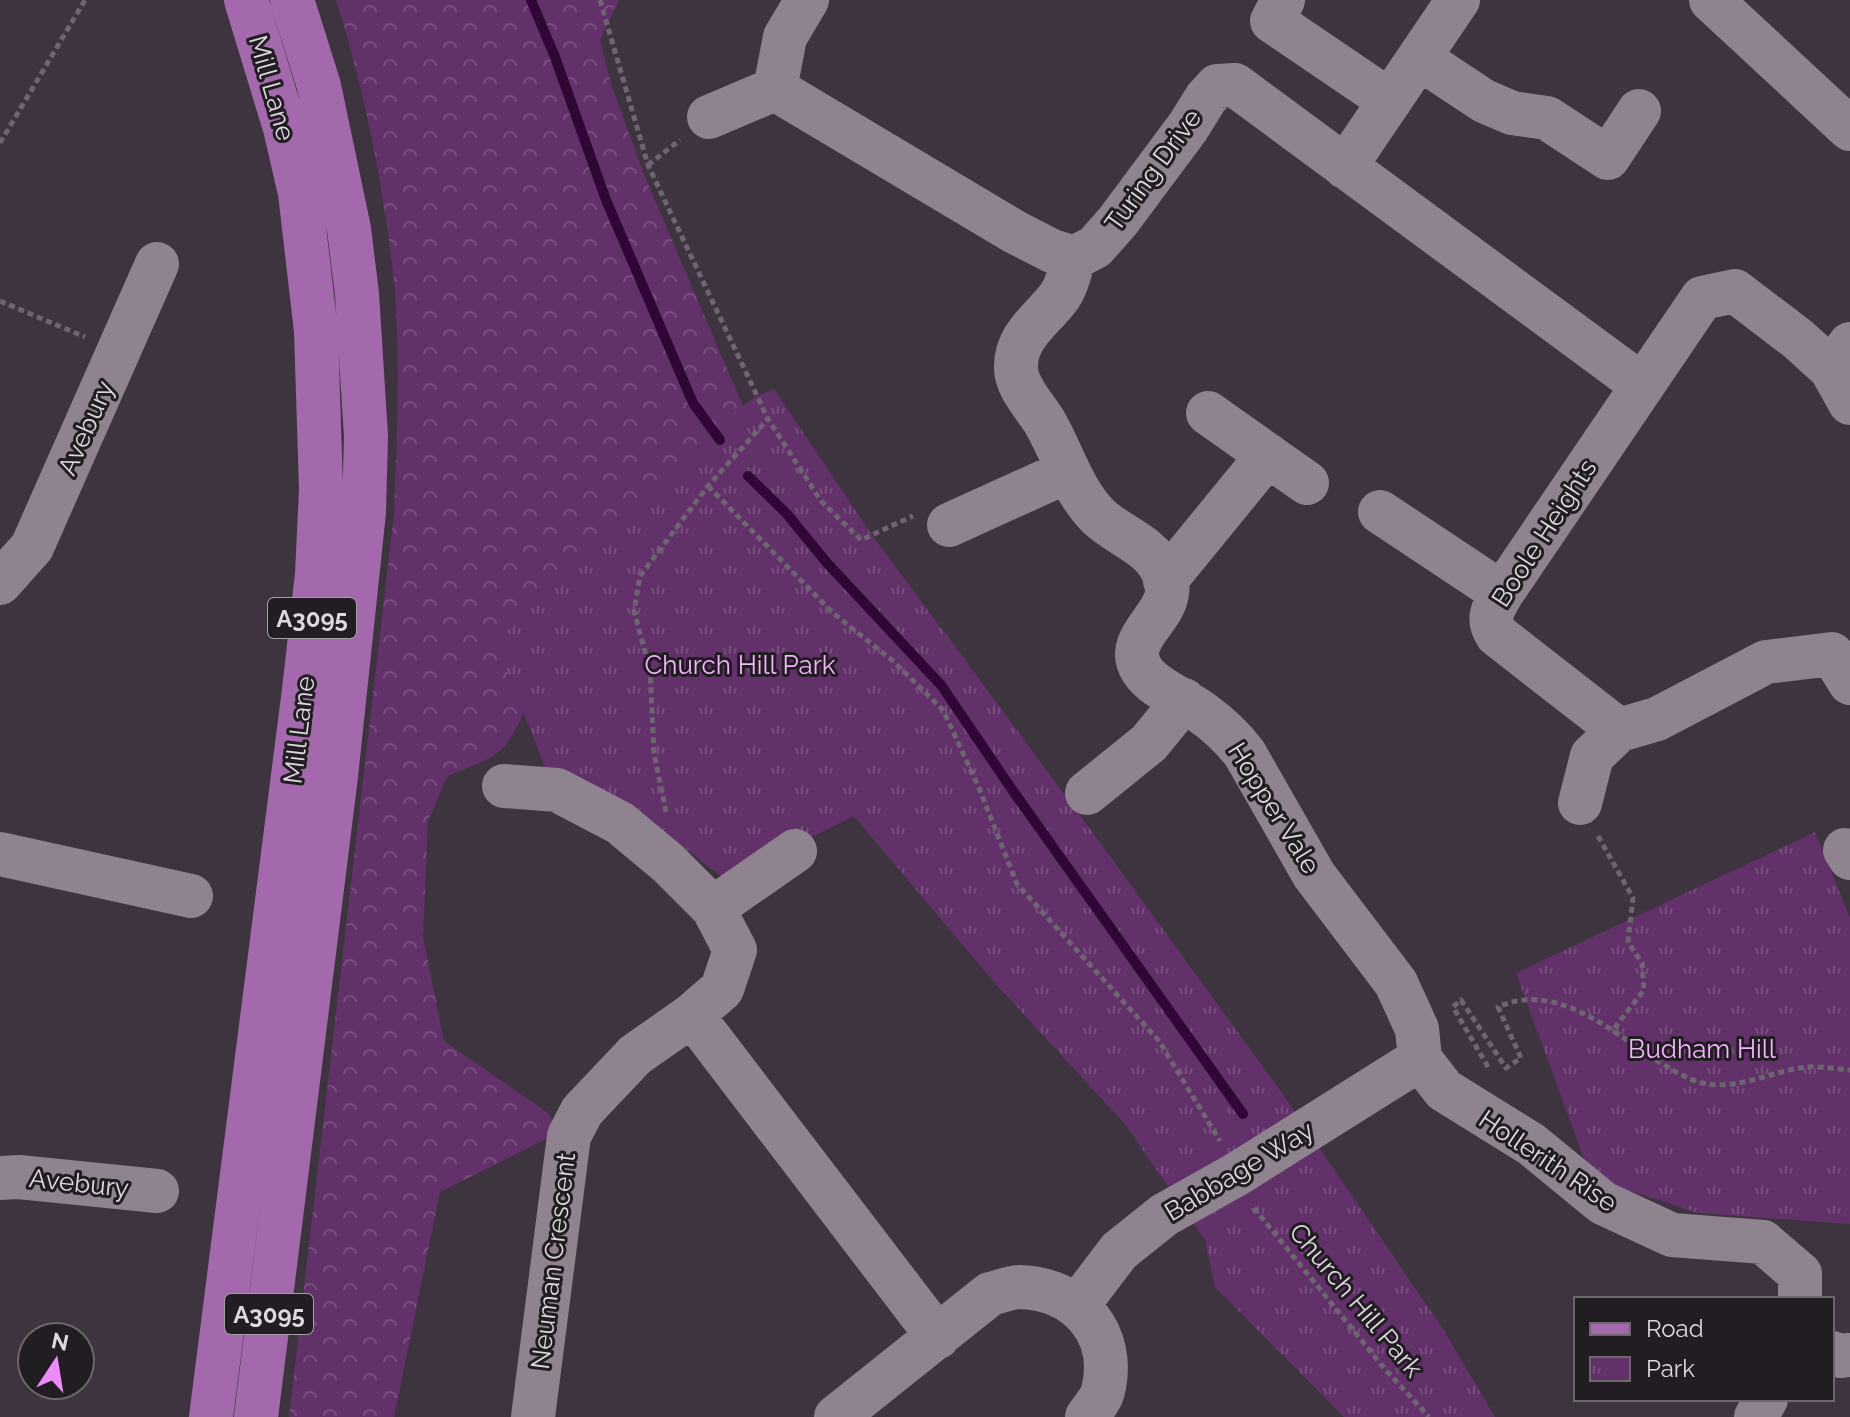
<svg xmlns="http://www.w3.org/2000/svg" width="1850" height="1417" font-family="Raleway,sans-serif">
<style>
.forest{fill:url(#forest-crowns)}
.park{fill:url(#park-tufts)}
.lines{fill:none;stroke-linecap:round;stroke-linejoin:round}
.stream{stroke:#2f0635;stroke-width:10}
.path{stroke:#6d656f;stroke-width:5;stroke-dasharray:6 4;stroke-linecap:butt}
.minor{stroke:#8e838f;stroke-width:44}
.major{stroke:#a469ac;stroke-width:44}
.labels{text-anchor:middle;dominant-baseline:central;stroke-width:6;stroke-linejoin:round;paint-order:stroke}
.shield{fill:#221d22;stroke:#a59fa6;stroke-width:2}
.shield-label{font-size:24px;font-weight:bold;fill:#ddd7de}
.street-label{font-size:26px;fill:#ddd7de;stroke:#221d22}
.park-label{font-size:26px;fill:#f1b3f9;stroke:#221d22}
</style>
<defs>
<pattern id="forest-crowns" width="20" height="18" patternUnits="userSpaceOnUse" patternTransform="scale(2)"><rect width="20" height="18" fill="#62316a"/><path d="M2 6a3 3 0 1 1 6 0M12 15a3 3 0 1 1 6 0" fill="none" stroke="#784e7f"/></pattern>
<pattern id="park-tufts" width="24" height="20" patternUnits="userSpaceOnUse" patternTransform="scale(2)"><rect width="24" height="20" fill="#62316a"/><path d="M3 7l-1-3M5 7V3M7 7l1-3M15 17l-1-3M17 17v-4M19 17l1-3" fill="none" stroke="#784e7f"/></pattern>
</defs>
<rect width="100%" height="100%" fill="#3d343f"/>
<path class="forest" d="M 336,0 L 619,0 L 600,40 L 611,84 L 645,177 L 761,448 L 944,631 L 1284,1096 L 1161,1176 L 1125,1124 L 995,983 L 854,816 L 535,673 C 527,702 519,738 493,756 C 479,765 461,769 447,777 L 428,821 L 423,936 L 444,1041 L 548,1113 L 556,1126 L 554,1135 L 440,1192 L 394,1417 L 289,1417 L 394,514 C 397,431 402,346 392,263 C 381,175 363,84 336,0 Z"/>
<path class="park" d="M 774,389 L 872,535 L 1107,852 L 1284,1096 L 1443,1329 L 1495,1417 L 1344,1417 L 1215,1287 L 1205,1240 L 1125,1124 L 995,983 L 854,816 L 726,880 L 674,840 L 549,777 L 496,642 L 724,421 L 756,396 Z
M 1815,832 L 1850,918 L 1850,1224 L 1698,1213 L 1591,1178 L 1516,973 Z"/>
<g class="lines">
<path class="stream" d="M 531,0 L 555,57 L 606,200 L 693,403 L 720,440
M 748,476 L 787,514 L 827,563 L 941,685 L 1013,791 L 1243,1114"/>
<path class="path" d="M 600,0 L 648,165 L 768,419 L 821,501 L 861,540 L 913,516
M 0,143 L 85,0
M 648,165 L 680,140
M 0,301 L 85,337
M 708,486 L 833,613 L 893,661 L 943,710 L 979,788 L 1017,884 L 1159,1041 L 1220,1141
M 666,812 L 654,753 L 650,670 L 634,611 L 640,576 L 708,486 L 767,420
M 1598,836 L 1633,898 L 1628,942 L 1642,963 L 1644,990 L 1613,1030
M 1488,1067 L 1453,1007 L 1461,1000 L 1506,1068 L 1521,1058 L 1498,1007 C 1567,976 1629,1051 1688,1078 C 1729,1097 1767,1071 1807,1067 C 1821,1066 1836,1069 1850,1070
M 1254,1208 L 1384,1368 L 1429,1417"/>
<path class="minor" d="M 1283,0 L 1272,21 L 1390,101
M 1711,0 L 1850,129
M 1419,58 L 1484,101 L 1512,113 L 1547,118 L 1608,158 L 1639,111
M 775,89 L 1015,232 L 1052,251 L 1074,258 L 1095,247 L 1118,221 L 1188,127 L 1206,98 L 1217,86 L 1235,85 L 1642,385
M 709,117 L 775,89 L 785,37 L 807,0
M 1345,167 L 1458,0
M 1074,258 C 1070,271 1067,286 1059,297 C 1042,320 1015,336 1016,368 C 1016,387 1034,405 1044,421 C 1062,451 1072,490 1098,516 C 1117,535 1150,544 1162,570 C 1165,577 1169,586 1167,593 C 1164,620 1123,640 1142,670 C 1154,689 1184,699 1201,712 C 1218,724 1233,738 1245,754 L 1314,875 L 1396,983 L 1417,1029 L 1420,1059
M 1850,344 L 1831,369 L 1850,403
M 1831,369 L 1798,339 L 1735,291 L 1702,298 L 1502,593 C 1493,608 1486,619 1497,635 L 1619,730 L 1657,719 L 1766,662 L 1832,654 L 1850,683
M 1208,413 L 1307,483
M 1380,512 L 1502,593
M 949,525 L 1068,471
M 1165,581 L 1268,455
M 0,583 L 32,547 L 157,264
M 504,786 L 557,790 L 620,823 L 668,863 L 713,908 L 735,950 L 722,989 L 692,1015
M 1087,793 L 1149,743 L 1184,700
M 1580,803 L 1592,756 L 1619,730
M 1845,850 L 1850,858
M 0,854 L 191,896
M 713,908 L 795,851
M 1420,1059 L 1444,1090 L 1531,1144 L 1603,1203 L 1672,1235 L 1763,1242 L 1800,1274 L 1800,1299
M 0,1178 L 19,1177 L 157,1191
M 1078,1305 L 1119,1251 L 1164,1215 L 1237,1174 L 1420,1059
M 1832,1353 L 1840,1356 L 1850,1355
M 533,1417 L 569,1136 L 582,1111 L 635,1055 L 692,1015 L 938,1337
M 836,1417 L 990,1294 C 999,1292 1011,1287 1020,1287 C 1078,1289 1117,1333 1103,1391 C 1101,1400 1092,1409 1087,1417
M 1756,1417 L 1766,1399"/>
<path class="major" d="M 211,1417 L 304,690 L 317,574 L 321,489 L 316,331 L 300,193 L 285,128 L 246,0
M 256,1417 L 336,776 L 364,512 L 366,436 L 357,294 L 349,229 L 319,86 L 292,0"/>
</g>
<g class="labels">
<g class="shield">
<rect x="268" y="598" width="88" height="40" rx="6"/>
<rect x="225" y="1294" width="88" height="40" rx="6"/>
</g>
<g class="shield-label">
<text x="312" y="618">A3095</text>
<text x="269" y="1314">A3095</text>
</g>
<g class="street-label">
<text transform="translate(272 88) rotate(74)">Mill Lane</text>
<text transform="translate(1153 170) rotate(-54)">Turing Drive</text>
<text transform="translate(86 428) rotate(-66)">Avebury</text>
<text transform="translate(1544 533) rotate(-57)">Boole Heights</text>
<text transform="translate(299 730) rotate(-83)">Mill Lane</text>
<text transform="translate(1274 808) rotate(58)">Hopper Vale</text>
<text transform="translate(1548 1161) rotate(34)">Hollerith Rise</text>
<text transform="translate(1239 1171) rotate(-31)">Babbage Way</text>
<text transform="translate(79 1183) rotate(6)">Avebury</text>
<text transform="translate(553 1261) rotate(-83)">Neuman Crescent</text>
<text transform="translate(1356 1300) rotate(50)">Church Hill Park</text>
</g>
<g class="park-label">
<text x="740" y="665">Church Hill Park</text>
<text x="1702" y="1049">Budham Hill</text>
</g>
</g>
<rect x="1574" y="1297" width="260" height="104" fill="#221d22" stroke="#6d676d" stroke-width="2"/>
<rect x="1590" y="1323" width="40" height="12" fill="#a469ac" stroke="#6d676d" stroke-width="2"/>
<text x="1646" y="1337" font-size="24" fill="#ddd7de">Road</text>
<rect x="1590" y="1357" width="40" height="24" fill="url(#park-tufts)" stroke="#6d676d" stroke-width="2"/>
<text x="1646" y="1377" font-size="24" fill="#ddd7de">Park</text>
<g transform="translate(56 1361) rotate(12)"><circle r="38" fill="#221d22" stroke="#6d676d" stroke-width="2"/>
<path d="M0-6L14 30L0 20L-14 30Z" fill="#ec8cfa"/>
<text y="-12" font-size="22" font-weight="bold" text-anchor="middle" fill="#ddd7de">N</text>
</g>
</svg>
